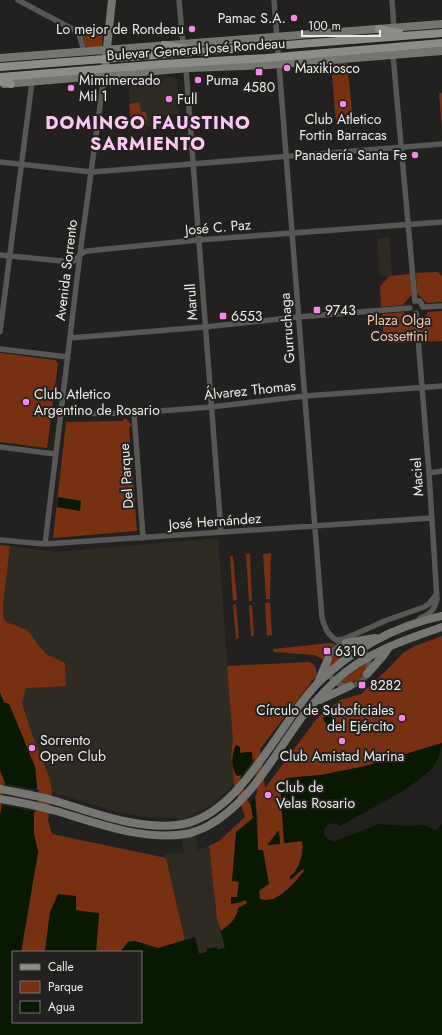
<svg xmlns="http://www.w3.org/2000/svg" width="442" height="1035" font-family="Jost,sans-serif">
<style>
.built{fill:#2e2b23}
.green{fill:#773112}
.water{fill:#081801}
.pier{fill:#23211f}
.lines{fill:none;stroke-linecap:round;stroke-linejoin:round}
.minor{stroke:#575755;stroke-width:5.5}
.secondary{stroke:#757572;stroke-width:8}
.primary{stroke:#8c8c89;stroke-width:8}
.poi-dot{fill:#f888ea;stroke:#23211f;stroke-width:1.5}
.labels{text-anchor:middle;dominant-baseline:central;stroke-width:4;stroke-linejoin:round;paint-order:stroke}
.poi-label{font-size:14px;fill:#ecebe9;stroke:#23211f;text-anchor:start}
.street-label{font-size:14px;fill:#ecebe9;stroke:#23211f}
.park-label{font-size:14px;fill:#f7c6b3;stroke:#23211f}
.district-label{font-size:18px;font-weight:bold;letter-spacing:1px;fill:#fcc8f3;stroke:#23211f}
</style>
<rect width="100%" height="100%" fill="#23211f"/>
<path class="built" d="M 172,77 L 177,80 L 179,114 L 160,116 L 161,127 L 147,127 L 147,132 L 132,130 L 128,81 Z
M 389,237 L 392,275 L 380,276 L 377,239 Z
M 218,538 L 233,741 L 231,754 L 234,784 L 215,802 L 202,810 L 192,815 L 198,850 L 209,846 L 217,919 L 225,948 L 217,950 L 216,947 L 207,949 L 207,952 L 199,954 L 195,938 L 185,941 L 165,854 L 184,853 L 178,818 L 147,817 L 117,812 L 52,792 L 49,780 L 42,759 L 33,737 L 22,703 L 25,688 L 46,654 L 35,639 L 6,622 L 3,617 L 3,606 L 10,546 L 55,552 Z"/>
<path class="green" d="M 88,27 L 103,34 L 102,47 L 86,47 L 82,33 Z
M 347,62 L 353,120 L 336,122 L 331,63 Z
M 439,93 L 442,93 L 442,130 Z
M 139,102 L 141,112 L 146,112 L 147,124 L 131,122 L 129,104 Z
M 438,272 L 442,276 L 442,302 L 427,303 L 417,293 L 416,273 Z
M 411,274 L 412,294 L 403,305 L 381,307 L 380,287 L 389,276 Z
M 442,311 L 442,341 L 420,342 L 419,323 L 428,312 Z
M 404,312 L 414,322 L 415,342 L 393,343 L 383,333 L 382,314 Z
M 0,353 L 55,360 L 58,363 L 47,448 L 0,442 Z
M 125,418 L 132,425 L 129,428 L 137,531 L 53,538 L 66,422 L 122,421 Z
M 0,545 L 10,546 L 3,606 L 3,617 L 6,622 L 27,630 L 46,654 L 65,663 L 66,686 L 26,688 L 22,703 L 33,737 L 42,759 L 50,780 L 52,792 L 48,820 L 52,834 L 166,858 L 185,941 L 158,949 L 131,941 L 128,942 L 120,952 L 96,952 L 99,914 L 76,910 L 50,912 L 45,952 L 21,952 L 38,852 L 34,834 L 34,812 L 37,787 L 35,767 L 9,704 L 4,703 L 0,693 Z
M 271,553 L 270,599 L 266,599 L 263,554 Z
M 246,554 L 250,554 L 252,601 L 249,601 Z
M 230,556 L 233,556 L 237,600 L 233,601 Z
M 270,602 L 272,635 L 267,636 L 265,603 Z
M 236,604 L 239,638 L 236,639 L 233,605 Z
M 249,605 L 252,605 L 254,636 L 251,636 Z
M 442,636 L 442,743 L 366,766 L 321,775 L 287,778 L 284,843 L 303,841 C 304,855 298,868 290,880 C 295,877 298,871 303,869 L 304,871 C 295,882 278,905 260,899 L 259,891 L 257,814 L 251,752 L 240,753 L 241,775 L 251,805 L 253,818 L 232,880 L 239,881 L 237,897 L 231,904 L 239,903 L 246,900 L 247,903 L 237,913 L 232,923 L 221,931 L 217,919 L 209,846 L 219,841 L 245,817 L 234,784 L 231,754 L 233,741 L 227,666 L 309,662 C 316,664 317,669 316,676 L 260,749 L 265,788 L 318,717 L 340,700 L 361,694 L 387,670 L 403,653 L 415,646 Z
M 330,643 L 335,644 L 327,653 L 324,660 L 314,655 L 274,652 L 273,649 Z
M 344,646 L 350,646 L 359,648 L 329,670 C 328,658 333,650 344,646 Z
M 367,662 C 371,678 354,685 340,682 Z
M 0,770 L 6,785 L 0,816 Z"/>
<path class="water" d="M 58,497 L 81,501 L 80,511 L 57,507 Z
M 0,693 L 4,703 L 9,704 L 35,767 L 37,787 L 34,812 L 34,834 L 38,852 L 21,952 L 13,952 L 13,1022 L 141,1022 L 141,952 L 120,952 L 128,942 L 135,941 L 158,948 L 195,937 L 199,954 L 207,952 L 206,949 L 217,947 L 217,950 L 225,948 L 221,931 C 230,924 237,919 238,908 L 247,903 L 246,900 L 231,904 L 231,897 L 237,897 L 239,882 L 232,881 L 236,832 L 253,818 L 251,805 L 241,775 L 237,776 C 230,768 232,753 236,745 L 240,747 L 240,753 L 252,752 L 258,850 L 263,850 L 269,884 L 259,891 L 260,899 C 278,905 295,882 304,871 L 303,869 C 299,871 295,877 290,880 L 290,876 C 301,870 304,852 302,841 L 284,843 L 280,782 L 287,778 L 321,775 L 366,766 L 442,743 L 439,757 L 433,768 L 420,779 L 403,791 L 340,826 C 324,815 316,840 335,841 L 379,824 L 407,826 L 424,825 L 436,830 L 442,824 L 442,1035 L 0,1035 L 0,816 L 6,785 L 0,770 Z
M 330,714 L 336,727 L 329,730 L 323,718 Z
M 279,830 L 280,844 L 267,845 Z
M 58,894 L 76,896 L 76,910 L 79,911 L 99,913 L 96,952 L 45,952 L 50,912 Z"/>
<path class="pier" d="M 254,758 L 257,794 L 249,804 L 240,778 Z
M 3,783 L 39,790 L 36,812 L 1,805 L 4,785 Z"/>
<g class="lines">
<path class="minor" d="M 18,0 L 76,31 L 79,34 L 84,51
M 179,0 L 183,44
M 274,0 L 322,618 C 326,632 330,638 344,644
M 392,0 L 394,28
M 393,55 L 415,301
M 186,69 L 221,532
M 0,162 L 92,172 L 442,144
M 0,255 L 72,262 C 78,259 79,253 87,251 L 198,240 L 442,222
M 415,301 L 420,301 L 423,307
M 423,307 L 442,306
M 416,313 L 429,473 L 437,599 C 434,610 431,614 420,618
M 0,332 L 32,82
M 70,338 L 205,327 L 298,317 L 410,308
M 0,349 L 68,357
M 134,413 L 143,538
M 60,414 L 134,413 L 211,407 L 305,396 L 442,386
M 0,447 L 55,454
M 429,473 L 442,471
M 0,540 L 45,544 L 432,518
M 45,544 L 80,254 L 104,76
M 337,640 L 344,639 L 387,620 L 424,607 L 429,604 L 436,595
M327 665a21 21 0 1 1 42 0a21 21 0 1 1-42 0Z"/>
<path class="secondary" d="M 0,58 L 442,24
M 104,76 L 112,0
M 4,84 L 190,68 L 267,65 L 442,51
M 346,643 L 375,638
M 367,674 L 383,656 L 389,647
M 318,682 L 328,659
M 320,700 L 350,686
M 0,789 C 20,793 40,796 59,802 C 97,814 137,829 177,825 C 239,819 277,726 316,685 C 350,650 395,626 442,616
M 0,799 C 19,802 38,806 56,811 C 97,823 142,841 186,834 C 193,833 199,830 206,827 C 250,804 274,755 302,717 C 312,704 324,692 335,681 C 365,653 404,640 442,627"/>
<path class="primary" d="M 379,29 L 399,33
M 164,45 L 188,49
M 0,67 L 442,33
M 0,77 L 163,64 L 266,58 L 442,43
M 0,81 L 11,84"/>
</g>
<g class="poi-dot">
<circle cx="294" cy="18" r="4"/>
<circle cx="192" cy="29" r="4"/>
<circle cx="287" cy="68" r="4"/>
<rect x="255" y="68" width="8" height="8" rx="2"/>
<circle cx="198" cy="80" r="4"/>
<circle cx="71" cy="88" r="4"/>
<circle cx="169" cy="99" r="4"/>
<circle cx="343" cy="104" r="4"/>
<circle cx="415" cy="155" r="4"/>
<rect x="313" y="306" width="8" height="8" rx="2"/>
<rect x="219" y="312" width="8" height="8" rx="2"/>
<circle cx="26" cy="402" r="4"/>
<rect x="323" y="647" width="8" height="8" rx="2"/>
<rect x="358" y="681" width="8" height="8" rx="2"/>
<circle cx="402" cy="718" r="4"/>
<circle cx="342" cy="741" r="4"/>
<circle cx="32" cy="748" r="4"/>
<circle cx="268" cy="795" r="4"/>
</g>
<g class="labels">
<g class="poi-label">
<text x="286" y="18" text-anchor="end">Pamac S.A.</text>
<text x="184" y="29" text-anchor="end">Lo mejor de Rondeau</text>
<text x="295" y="68">Maxikiosco</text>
<text x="79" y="80">Mimimercado<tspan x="79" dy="16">Mil 1</tspan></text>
<text x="206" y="80">Puma</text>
<text x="259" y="87" text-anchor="middle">4580</text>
<text x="177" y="99">Full</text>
<text x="343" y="119" text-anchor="middle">Club Atletico<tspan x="343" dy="16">Fortin Barracas</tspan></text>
<text x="407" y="155" text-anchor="end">Panadería Santa Fe</text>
<text x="325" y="310">9743</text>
<text x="231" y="316">6553</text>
<text x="34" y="394">Club Atletico<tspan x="34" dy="16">Argentino de Rosario</tspan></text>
<text x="335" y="651">6310</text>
<text x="370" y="685">8282</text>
<text x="394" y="710" text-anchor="end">Círculo de Suboficiales<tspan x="394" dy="16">del Ejército</tspan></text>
<text x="40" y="740">Sorrento<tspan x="40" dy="16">Open Club</tspan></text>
<text x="342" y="756" text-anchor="middle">Club Amistad Marina</text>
<text x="276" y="787">Club de<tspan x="276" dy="16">Velas Rosario</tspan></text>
</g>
<g class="street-label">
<text transform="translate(196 49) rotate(-4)">Bulevar General José Rondeau</text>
<text transform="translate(218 227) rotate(-5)">José C. Paz</text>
<text transform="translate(66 270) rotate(-83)">Avenida Sorrento</text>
<text transform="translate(191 302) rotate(-94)">Marull</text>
<text transform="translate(287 328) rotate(-94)">Gurruchaga</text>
<text transform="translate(250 390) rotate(-6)">Álvarez Thomas</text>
<text transform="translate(126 476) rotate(-94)">Del Parque</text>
<text transform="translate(417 477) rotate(-94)">Maciel</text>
<text transform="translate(215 521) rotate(-4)">José Hernández</text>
</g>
<g class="park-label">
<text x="399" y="320">Plaza Olga<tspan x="399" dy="16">Cossettini</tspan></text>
</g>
<g class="district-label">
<text x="148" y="123">DOMINGO FAUSTINO<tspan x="148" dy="21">SARMIENTO</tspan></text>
</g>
</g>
<rect x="12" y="951" width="130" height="72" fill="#23211f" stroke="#737270"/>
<rect x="20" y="964" width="20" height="6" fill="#8c8c89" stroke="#737270"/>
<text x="48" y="971" font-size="12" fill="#ecebe9">Calle</text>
<rect x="20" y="981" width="20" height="12" fill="#773112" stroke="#737270"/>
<text x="48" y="991" font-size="12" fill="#ecebe9">Parque</text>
<rect x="20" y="1001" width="20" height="12" fill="#081801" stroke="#737270"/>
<text x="48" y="1011" font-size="12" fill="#ecebe9">Agua</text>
<path d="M302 30v6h78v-6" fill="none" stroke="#ecebe9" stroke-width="2"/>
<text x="308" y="30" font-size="12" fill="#ecebe9" stroke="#23211f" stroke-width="3" paint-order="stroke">100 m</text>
</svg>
